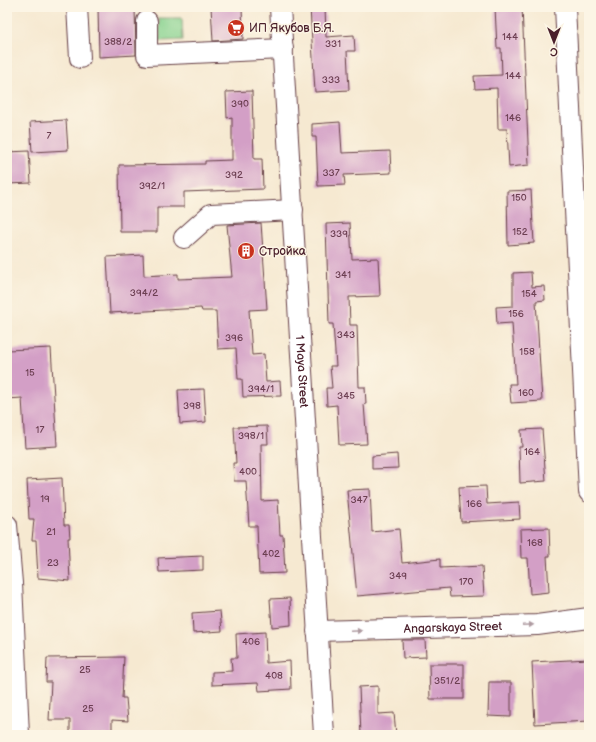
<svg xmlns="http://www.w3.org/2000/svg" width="596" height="742" font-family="'Balsamiq Sans',sans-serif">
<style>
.green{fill:#88d390;stroke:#69795e}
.building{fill:#d39fc6}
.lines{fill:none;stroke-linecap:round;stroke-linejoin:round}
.minor-casing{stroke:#643d44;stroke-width:22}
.minor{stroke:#fff;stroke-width:20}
.oneway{fill:#ae9aa0}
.labels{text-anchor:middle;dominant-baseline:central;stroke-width:3;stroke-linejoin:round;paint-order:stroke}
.number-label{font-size:10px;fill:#6c3f52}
.poi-label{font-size:12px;fill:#4a1f2b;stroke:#fcf5e5;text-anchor:start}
.street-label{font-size:12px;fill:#4a1f2b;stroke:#fcf5e5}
</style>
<rect width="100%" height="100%" fill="#fcf5e5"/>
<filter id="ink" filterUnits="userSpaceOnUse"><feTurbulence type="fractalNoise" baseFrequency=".025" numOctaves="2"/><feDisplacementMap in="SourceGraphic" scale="8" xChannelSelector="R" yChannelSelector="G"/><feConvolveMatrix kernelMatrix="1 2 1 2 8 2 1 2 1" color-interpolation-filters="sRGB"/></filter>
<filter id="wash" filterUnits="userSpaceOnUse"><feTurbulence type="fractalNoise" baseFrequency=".012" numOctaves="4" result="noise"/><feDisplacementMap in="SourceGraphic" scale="16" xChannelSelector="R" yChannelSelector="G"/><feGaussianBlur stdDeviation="0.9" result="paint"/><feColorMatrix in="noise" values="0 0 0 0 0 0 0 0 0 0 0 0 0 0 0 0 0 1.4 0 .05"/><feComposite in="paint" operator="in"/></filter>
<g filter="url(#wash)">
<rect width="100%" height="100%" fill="#f6e9d1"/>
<path class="green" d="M 159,18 L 182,18 L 183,40 L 160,41 Z"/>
<g id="blocks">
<path class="building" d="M 98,7 L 135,7 L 136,55 L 99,57 Z
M 211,7 L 242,7 L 243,39 L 213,41 Z
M 310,7 L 325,7 L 326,37 L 354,35 L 355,51 L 347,51 L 349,90 L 315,92 Z
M 495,7 L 522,7 L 529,165 L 509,167 L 507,129 L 498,129 L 497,88 L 475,89 L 474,76 L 502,75 L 501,48 L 497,48 Z
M 252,91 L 254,159 L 262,159 L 263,189 L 184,192 L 184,207 L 157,207 L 157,232 L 120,232 L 119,165 L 205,164 L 205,161 L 232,160 L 232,117 L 227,118 L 226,92 Z
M 66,120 L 68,150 L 32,152 L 30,122 Z
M 340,122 L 342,153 L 390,151 L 391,173 L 344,175 L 345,185 L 318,186 L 316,137 L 312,137 L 312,124 Z
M 29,151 L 31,183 L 7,184 L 7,152 Z
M 531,190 L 534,243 L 508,245 L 507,191 Z
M 261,223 L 267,309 L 249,310 L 252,355 L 264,354 L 266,382 L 280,381 L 281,396 L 243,397 L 242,379 L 238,379 L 236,348 L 218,349 L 216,311 L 202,311 L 201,308 L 110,313 L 107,257 L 143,255 L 144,276 L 178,274 L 178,279 L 232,277 L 227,225 Z
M 350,223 L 352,259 L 378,258 L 380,296 L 349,297 L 350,325 L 357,325 L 359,387 L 365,387 L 366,404 L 364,404 L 367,444 L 339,445 L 337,405 L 327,406 L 326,388 L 332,388 L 330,366 L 336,366 L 333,324 L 329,324 L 326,224 Z
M 531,272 L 532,287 L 544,286 L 545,300 L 536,301 L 542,401 L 511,403 L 509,384 L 516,384 L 512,323 L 497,324 L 496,307 L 513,306 L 513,273 Z
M 51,348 L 57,446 L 25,448 L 22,398 L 7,399 L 7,350 Z
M 204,389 L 206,422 L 180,424 L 178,390 Z
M 267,426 L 268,444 L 261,444 L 262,501 L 278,500 L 280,535 L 283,535 L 285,573 L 259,574 L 257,526 L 249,526 L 246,481 L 234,481 L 233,463 L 236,463 L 234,427 Z
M 542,429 L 546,481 L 520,483 L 519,447 L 522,447 L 521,430 Z
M 397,454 L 398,468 L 372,469 L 372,456 Z
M 62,478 L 64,525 L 69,525 L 70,538 L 68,538 L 70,581 L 38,578 L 36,540 L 32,540 L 34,519 L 29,519 L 27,480 Z
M 486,486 L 487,504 L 519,502 L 520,519 L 461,522 L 459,487 Z
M 370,489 L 372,532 L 399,529 L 402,563 L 440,559 L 440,568 L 482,566 L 484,596 L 450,597 L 449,588 L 357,596 L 347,490 Z
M 549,528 L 550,556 L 547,556 L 549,592 L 530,594 L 528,558 L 521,558 L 520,529 Z
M 203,556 L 203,570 L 159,572 L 158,558 Z
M 290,598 L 291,625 L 272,627 L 270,599 Z
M 220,611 L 222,631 L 193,633 L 192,613 Z
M 265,632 L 266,663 L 290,661 L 291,689 L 259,691 L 258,683 L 212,685 L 212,672 L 232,671 L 231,658 L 237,658 L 236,634 Z
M 402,640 L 425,640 L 426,657 L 403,658 Z
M 124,657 L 122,698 L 126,698 L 128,721 L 112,720 L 112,735 L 70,735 L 70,720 L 49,720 L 51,682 L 46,682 L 47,658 Z
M 589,659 L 589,721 L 535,724 L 532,662 Z
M 429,664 L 464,664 L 464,699 L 430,699 Z
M 489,682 L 511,682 L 511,717 L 488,716 Z
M 378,686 L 378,714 L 394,713 L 396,735 L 361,735 L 359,687 Z"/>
</g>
</g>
<g filter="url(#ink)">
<use href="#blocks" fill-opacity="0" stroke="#643d44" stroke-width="1"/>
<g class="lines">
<g class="minor-casing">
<g id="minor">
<path d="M 77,7 L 80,58"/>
<path id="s1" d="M 280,7 L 324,735"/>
<path d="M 565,7 L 589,492"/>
<path d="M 147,21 L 147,55 L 283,49"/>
<path d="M 184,238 L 211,214 L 293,210"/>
<path d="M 7,525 L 12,583 L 19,735"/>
<path id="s2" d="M 317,631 L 537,625 L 589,618"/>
</g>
</g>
<use href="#minor" class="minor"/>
</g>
<defs><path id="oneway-solid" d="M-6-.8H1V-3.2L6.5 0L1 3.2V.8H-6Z"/></defs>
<g class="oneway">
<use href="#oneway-solid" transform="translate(528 625) rotate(-2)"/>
<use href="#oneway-solid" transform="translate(356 631) rotate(-2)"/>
</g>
</g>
<defs>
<g id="supermarket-disc" transform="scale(0.9)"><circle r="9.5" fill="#c8321e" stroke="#fcf5e5"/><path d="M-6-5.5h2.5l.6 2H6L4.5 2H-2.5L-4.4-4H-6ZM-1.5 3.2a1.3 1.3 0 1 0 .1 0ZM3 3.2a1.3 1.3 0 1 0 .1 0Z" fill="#fff"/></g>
<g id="building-disc" transform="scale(0.9)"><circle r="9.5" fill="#c8321e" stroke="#fcf5e5"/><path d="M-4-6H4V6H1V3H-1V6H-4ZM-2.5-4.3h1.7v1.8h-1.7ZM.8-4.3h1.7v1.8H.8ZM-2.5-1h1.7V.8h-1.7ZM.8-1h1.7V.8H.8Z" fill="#fff"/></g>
</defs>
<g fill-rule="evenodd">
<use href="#supermarket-disc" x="236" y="28"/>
<use href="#building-disc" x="246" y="251"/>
</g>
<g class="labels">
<g class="number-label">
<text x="510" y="37">144</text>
<text x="118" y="42">388/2</text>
<text x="333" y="44">331</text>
<text x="513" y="76">144</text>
<text x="331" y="80">333</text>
<text x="240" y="104">390</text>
<text x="513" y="118">146</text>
<text x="49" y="136">7</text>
<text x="331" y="173">337</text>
<text x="234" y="175">392</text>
<text x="152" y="186">392/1</text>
<text x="519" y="198">150</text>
<text x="520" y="232">152</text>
<text x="339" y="234">339</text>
<text x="343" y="275">341</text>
<text x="144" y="293">394/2</text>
<text x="529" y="294">154</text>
<text x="516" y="314">156</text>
<text x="346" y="335">343</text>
<text x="234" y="338">396</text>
<text x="527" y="352">158</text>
<text x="30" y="373">15</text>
<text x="261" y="389">394/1</text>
<text x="526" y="393">160</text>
<text x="346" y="396">345</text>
<text x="192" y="406">398</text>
<text x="40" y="430">17</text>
<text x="251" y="436">398/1</text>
<text x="532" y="452">164</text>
<text x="248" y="472">400</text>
<text x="45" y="499">19</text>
<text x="359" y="500">347</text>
<text x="474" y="504">166</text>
<text x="51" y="532">21</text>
<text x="535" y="543">168</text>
<text x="271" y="554">402</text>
<text x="53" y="563">23</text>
<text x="398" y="576">349</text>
<text x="466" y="582">170</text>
<text x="251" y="642">406</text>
<text x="85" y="670">25</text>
<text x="274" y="676">408</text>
<text x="447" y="681">351/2</text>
<text x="88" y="709">25</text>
</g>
<g class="poi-label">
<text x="249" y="28">ИП Якубов Б.Я.</text>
<text x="259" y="251">Стройка</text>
</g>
<g class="street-label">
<text stroke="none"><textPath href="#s1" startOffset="365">1 Maya Street</textPath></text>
<text stroke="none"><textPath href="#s2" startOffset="136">Angarskaya Street</textPath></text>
</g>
</g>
<rect width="596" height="742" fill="none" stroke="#fcf5e5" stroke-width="24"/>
<g transform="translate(554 42) rotate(180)" stroke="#fcf5e5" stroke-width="3" paint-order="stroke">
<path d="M0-3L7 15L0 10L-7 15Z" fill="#4a1f2b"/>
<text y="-6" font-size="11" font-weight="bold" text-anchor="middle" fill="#4a1f2b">С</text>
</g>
</svg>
